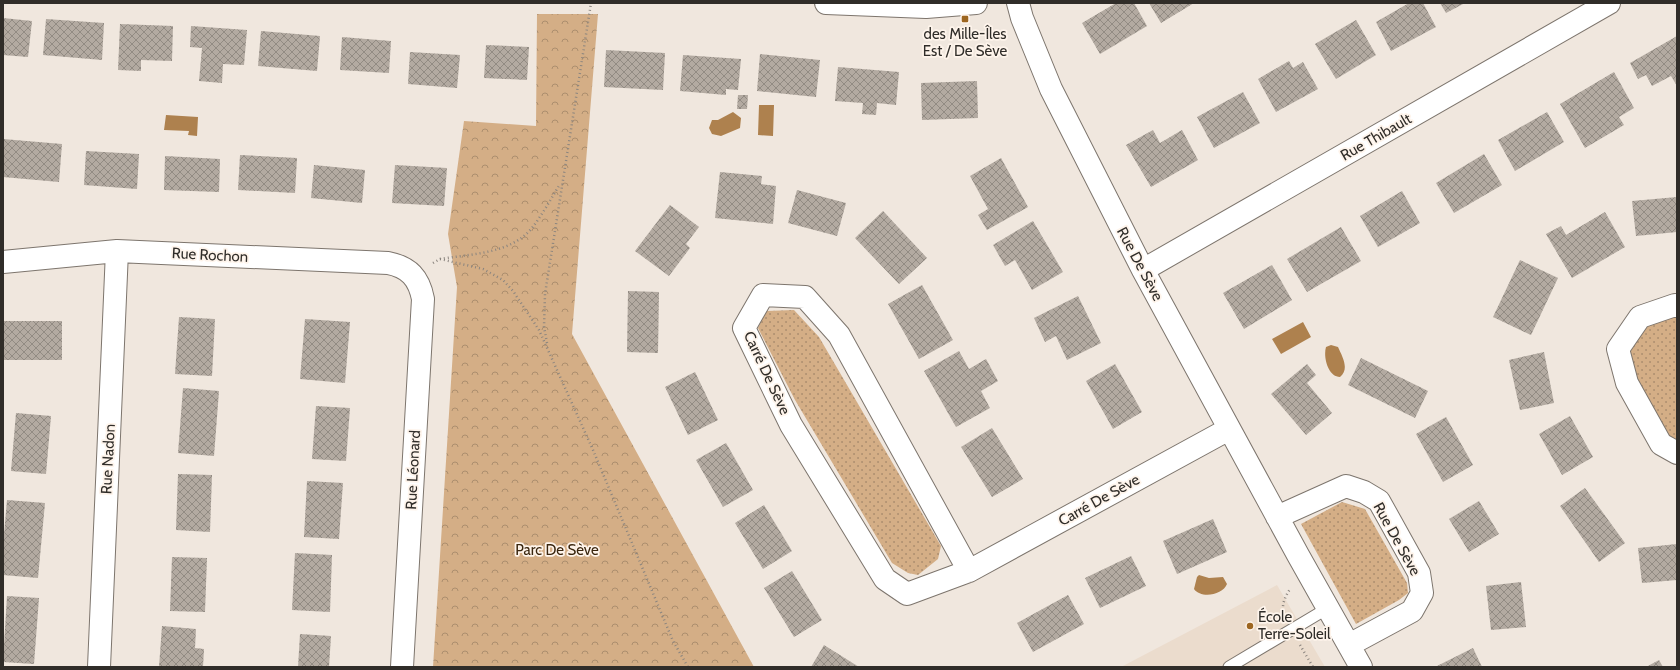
<svg xmlns="http://www.w3.org/2000/svg" width="1680" height="670" font-family="Cabin,sans-serif">
<style>
.built{fill:#ebdccd}
.grass{fill:url(#grass-dots)}
.park{fill:url(#park-crowns)}
.water{fill:#ae814e}
.building{fill:url(#building-cross-hatch)}
.lines{fill:none;stroke-linecap:round;stroke-linejoin:round}
.service-casing{stroke:#7d756d;stroke-width:13}
.minor-casing{stroke:#7d756d;stroke-width:24}
.tertiary-casing{stroke:#7d756d;stroke-width:24}
.path{stroke:#8b857f;stroke-width:2.5;stroke-dasharray:1 3;stroke-linecap:butt}
.service{stroke:#fff;stroke-width:11}
.minor{stroke:#fff;stroke-width:22}
.tertiary{stroke:#fff;stroke-width:22}
.poi-dot{fill:#9d6621;stroke:#fef4eb;stroke-width:1.5}
.labels{text-anchor:middle;dominant-baseline:central;stroke-width:3.5;stroke-linejoin:round;paint-order:stroke}
.poi-label{font-size:15px;fill:#302d29;stroke:#fef4eb}
.street-label{font-size:15px;fill:#302d29;stroke:#fef4eb}
.park-label{font-size:15px;fill:#3a260e;stroke:#fef4eb}
</style>
<defs>
<pattern id="grass-dots" width="8" height="8" patternUnits="userSpaceOnUse"><rect width="8" height="8" fill="#d4ae86"/><path d="M2 2h.1M6 6h.1" fill="none" stroke="#ac8e6e" stroke-width="1.8" stroke-linecap="round"/></pattern>
<pattern id="park-crowns" width="20" height="18" patternUnits="userSpaceOnUse"><rect width="20" height="18" fill="#d4ae86"/><path d="M2 6a3 3 0 1 1 6 0M12 15a3 3 0 1 1 6 0" fill="none" stroke="#ac8e6e"/></pattern>
<pattern id="building-cross-hatch" width="8" height="8" patternUnits="userSpaceOnUse"><rect width="8" height="8" fill="#b3aaa1"/><path d="M0 0l8 8M0 8l8-8" fill="none" stroke="#928b83"/></pattern>
</defs>
<rect width="100%" height="100%" fill="#f0e7de"/>
<path class="built" d="M 1277,585 L 1325,667 L 1121,667 Z"/>
<path class="grass" d="M 1677,306 L 1677,453 L 1618,349 L 1640,317 Z
M 794,310 L 819,337 L 941,546 L 938,559 L 918,575 L 908,573 L 892,563 L 795,400 L 758,328 L 766,311 Z
M 1342,502 L 1365,509 L 1407,583 L 1408,593 L 1399,600 L 1356,624 L 1301,524 Z"/>
<path class="park" d="M 537,14 L 598,14 L 572,334 L 754,667 L 433,667 L 457,287 L 448,234 L 464,121 L 536,126 Z"/>
<path class="water" d="M 759,105 L 774,105 L 773,136 L 758,135 Z
M 733,112 L 741,118 L 740,128 L 721,136 L 712,134 L 709,128 L 712,120 L 718,120 Z
M 166,115 L 198,117 L 197,136 L 188,135 L 189,131 L 164,130 Z
M 1303,322 L 1311,337 L 1281,354 L 1272,339 Z
M 1331,345 L 1338,347 C 1342,356 1350,369 1340,377 C 1328,377 1323,357 1326,347 Z
M 1199,575 L 1209,578 L 1223,577 L 1227,584 C 1223,595 1201,599 1194,589 L 1197,577 Z"/>
<path class="building" d="M 1116,3 L 1134,3 L 1147,26 L 1100,54 L 1082,23 Z
M 1149,3 L 1194,3 L 1161,23 Z
M 1409,3 L 1423,3 L 1436,27 L 1391,51 L 1376,22 Z
M 1440,3 L 1465,3 L 1446,13 Z
M 3,18 L 32,21 L 28,57 L 3,55 Z
M 46,19 L 104,23 L 102,60 L 43,55 Z
M 1356,20 L 1376,55 L 1336,79 L 1315,44 Z
M 120,24 L 173,26 L 172,61 L 141,60 L 141,71 L 118,70 Z
M 191,26 L 247,30 L 244,65 L 223,64 L 222,83 L 199,81 L 202,48 L 190,47 Z
M 261,31 L 320,36 L 317,71 L 258,66 Z
M 1677,36 L 1677,86 L 1671,76 L 1652,86 L 1646,75 L 1638,79 L 1630,63 Z
M 342,37 L 391,41 L 389,73 L 340,70 Z
M 486,45 L 529,47 L 527,80 L 484,78 Z
M 606,50 L 665,53 L 663,90 L 604,87 Z
M 410,52 L 460,55 L 457,88 L 408,84 Z
M 760,54 L 820,60 L 816,97 L 757,91 Z
M 683,55 L 741,59 L 738,90 L 726,89 L 726,95 L 680,91 Z
M 1289,61 L 1293,68 L 1303,62 L 1318,89 L 1276,112 L 1258,79 Z
M 838,67 L 899,72 L 896,105 L 877,103 L 876,115 L 862,114 L 863,103 L 835,101 Z
M 1614,72 L 1634,108 L 1619,117 L 1624,125 L 1585,148 L 1560,104 Z
M 977,81 L 978,118 L 922,120 L 921,83 Z
M 1243,92 L 1260,123 L 1214,148 L 1197,117 Z
M 738,95 L 748,95 L 747,109 L 737,109 Z
M 1547,112 L 1564,142 L 1515,171 L 1498,140 Z
M 1153,130 L 1160,143 L 1182,130 L 1198,160 L 1151,187 L 1126,145 Z
M 3,139 L 62,144 L 59,182 L 3,177 Z
M 86,151 L 139,154 L 137,189 L 84,185 Z
M 1484,154 L 1502,185 L 1454,213 L 1436,183 Z
M 240,155 L 297,158 L 295,193 L 238,190 Z
M 165,156 L 220,159 L 219,192 L 164,190 Z
M 1001,158 L 1028,207 L 987,230 L 978,215 L 988,209 L 970,176 Z
M 314,165 L 365,170 L 362,203 L 311,198 Z
M 395,165 L 447,168 L 444,206 L 392,203 Z
M 720,172 L 762,176 L 761,184 L 776,186 L 773,224 L 715,218 Z
M 797,190 L 846,203 L 837,236 L 788,223 Z
M 1402,191 L 1420,223 L 1378,247 L 1360,216 Z
M 1677,197 L 1677,232 L 1636,236 L 1632,201 Z
M 670,205 L 699,227 L 686,244 L 690,248 L 669,276 L 635,251 Z
M 883,211 L 927,258 L 899,284 L 855,238 Z
M 1605,212 L 1625,247 L 1572,278 L 1546,234 L 1561,226 L 1566,235 Z
M 1033,221 L 1063,272 L 1032,290 L 1015,260 L 1005,266 L 993,245 Z
M 1341,227 L 1361,261 L 1307,292 L 1287,259 Z
M 1520,260 L 1558,278 L 1531,335 L 1493,317 Z
M 1272,265 L 1292,300 L 1244,329 L 1223,293 Z
M 922,285 L 953,340 L 919,359 L 888,304 Z
M 628,291 L 659,292 L 658,353 L 627,352 Z
M 1078,296 L 1101,343 L 1067,360 L 1056,336 L 1045,342 L 1034,318 Z
M 179,317 L 215,319 L 212,376 L 175,374 Z
M 305,319 L 350,322 L 345,383 L 300,379 Z
M 3,321 L 62,321 L 62,360 L 3,360 Z
M 959,351 L 969,369 L 986,359 L 998,381 L 981,391 L 990,408 L 956,427 L 924,371 Z
M 1544,352 L 1554,403 L 1520,410 L 1509,360 Z
M 1361,358 L 1428,391 L 1415,418 L 1348,385 Z
M 1115,364 L 1142,412 L 1113,429 L 1086,381 Z
M 1307,364 L 1316,375 L 1307,383 L 1332,413 L 1306,435 L 1271,394 Z
M 695,372 L 718,420 L 688,435 L 665,387 Z
M 183,388 L 219,391 L 214,456 L 178,453 Z
M 316,406 L 350,408 L 346,461 L 312,459 Z
M 16,413 L 51,416 L 46,474 L 11,471 Z
M 1570,416 L 1593,457 L 1562,475 L 1539,434 Z
M 1446,417 L 1473,465 L 1443,482 L 1416,434 Z
M 992,428 L 1023,479 L 992,497 L 961,447 Z
M 726,443 L 753,490 L 723,507 L 696,460 Z
M 178,474 L 212,475 L 210,532 L 176,530 Z
M 307,481 L 343,483 L 339,539 L 304,537 Z
M 1585,488 L 1625,543 L 1599,562 L 1560,506 Z
M 7,500 L 45,503 L 38,578 L 3,575 L 3,546 Z
M 1479,501 L 1499,534 L 1469,552 L 1449,519 Z
M 764,505 L 792,551 L 763,569 L 735,523 Z
M 1213,519 L 1227,552 L 1177,574 L 1163,541 Z
M 1677,544 L 1677,580 L 1642,583 L 1638,548 Z
M 295,553 L 332,555 L 330,612 L 292,610 Z
M 1131,556 L 1146,586 L 1100,608 L 1085,578 Z
M 172,557 L 207,558 L 205,612 L 170,611 Z
M 792,571 L 822,620 L 794,637 L 764,588 Z
M 1521,582 L 1526,627 L 1491,630 L 1486,586 Z
M 1068,595 L 1084,624 L 1033,652 L 1017,623 Z
M 7,596 L 39,598 L 34,664 L 3,662 Z
M 162,626 L 196,629 L 195,648 L 204,649 L 203,667 L 159,667 Z
M 300,634 L 331,636 L 329,667 L 298,667 Z
M 824,645 L 859,667 L 811,667 Z
M 1473,648 L 1482,667 L 1435,667 Z
M 1659,660 L 1663,667 L 1646,667 Z"/>
<g class="lines">
<g class="service-casing">
<path id="service" d="M 1229,667 L 1328,608"/>
</g>
<g class="minor-casing">
<path id="minor" d="M 1018,3 L 1022,18 L 1051,89 L 1143,270 L 1298,555 L 1361,667
M 3,262 L 117,251 L 388,263 C 409,267 419,278 423,299 L 402,667
M 1143,270 L 1609,3
M 1677,306 L 1675,305 L 1640,317 L 1618,349 L 1627,383 L 1661,444 L 1677,453
M 1277,517 L 1346,486 L 1364,492 L 1379,501 L 1419,573 L 1422,593 L 1412,611 L 1349,645
M 969,571 L 839,335 L 805,297 L 763,295 L 744,328 L 791,425 L 885,579 L 907,594 L 969,571 L 1229,429
M 99,667 L 117,251"/>
</g>
<g class="tertiary-casing">
<path id="tertiary" d="M 826,3 L 926,7 L 976,3"/>
</g>
<path class="path" d="M 440,259 L 483,269 L 503,280 L 513,291 L 539,330 L 593,450 L 673,641 L 688,667
M 433,263 L 440,259 C 470,254 511,254 532,228 C 542,215 551,199 560,184
M 547,343 L 544,327 L 545,294 L 591,3
M 1284,614 C 1281,605 1285,597 1290,589
M 1300,645 L 1313,667"/>
<use href="#service" class="service"/>
<use href="#minor" class="minor"/>
<use href="#tertiary" class="tertiary"/>
</g>
<g class="poi-dot">
<rect x="961" y="15" width="8" height="8" rx="2"/>
<circle cx="1250" cy="626" r="4"/>
</g>
<g class="labels">
<g class="poi-label">
<text x="965" y="34">des Mille-Îles<tspan x="965" dy="17">Est / De Sève</tspan></text>
<text x="1258" y="617" text-anchor="start">École<tspan x="1258" dy="17">Terre-Soleil</tspan></text>
</g>
<g class="street-label">
<text transform="translate(1376 137) rotate(-30)">Rue Thibault</text>
<text transform="translate(210 255) rotate(3)">Rue Rochon</text>
<text transform="translate(1140 264) rotate(62)">Rue De Sève</text>
<text transform="translate(767 373) rotate(65)">Carré De Sève</text>
<text transform="translate(108 459) rotate(-87)">Rue Nadon</text>
<text transform="translate(413 470) rotate(-87)">Rue Léonard</text>
<text transform="translate(1099 500) rotate(-29)">Carré De Sève</text>
<text transform="translate(1397 539) rotate(61)">Rue De Sève</text>
</g>
<g class="park-label">
<text x="557" y="550">Parc De Sève</text>
</g>
</g>
<rect width="1680" height="670" fill="none" stroke="#302d29" stroke-width="8"/>
</svg>
